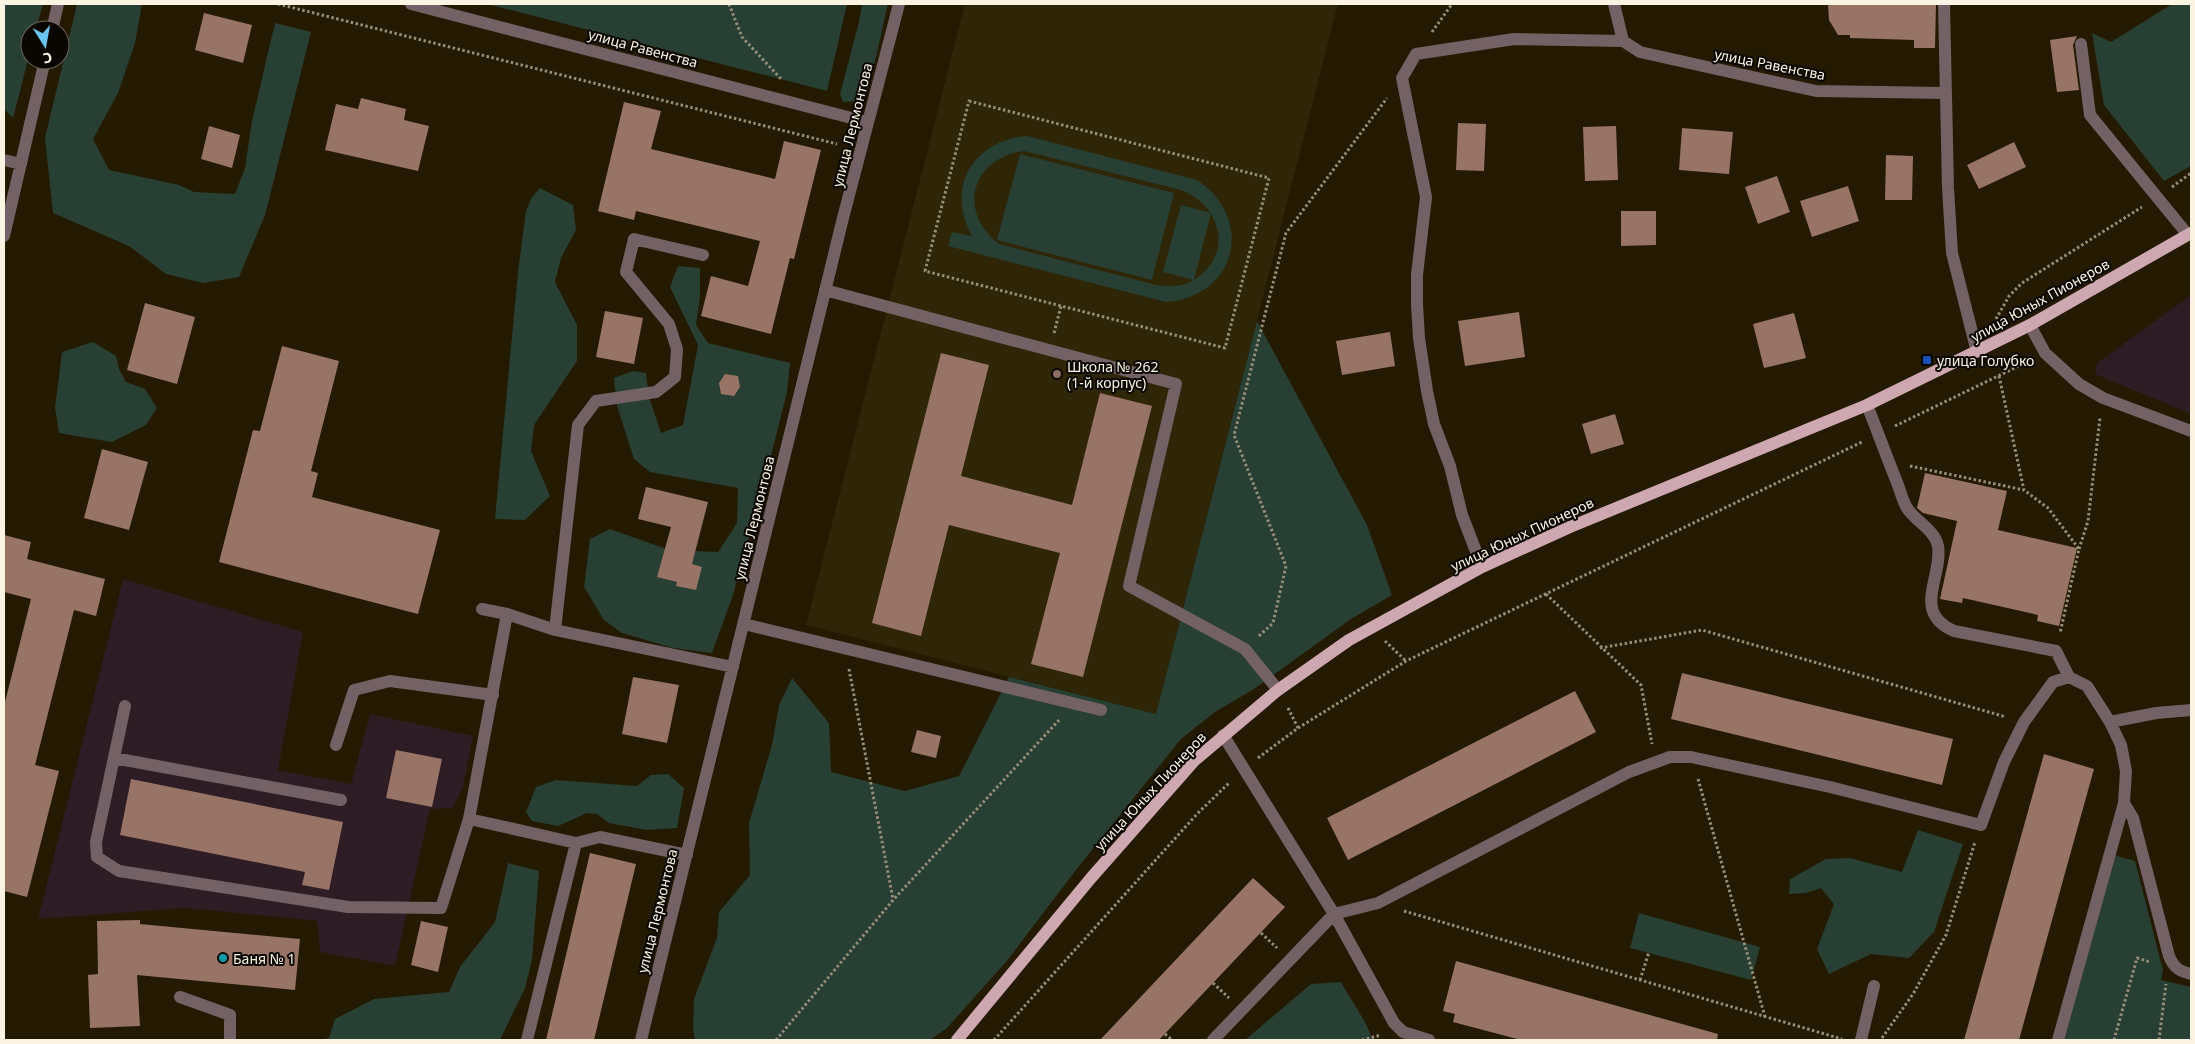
<svg xmlns="http://www.w3.org/2000/svg" width="2195" height="1044" font-family="'Noto Sans',sans-serif">
<style>
.built{fill:#2f2507}
.industrial{fill:#2e1d24}
.green{fill:#283f33;fill-rule:evenodd}
.building{fill:#977465}
.lines{fill:none;stroke-linecap:round;stroke-linejoin:round}
.path{stroke:#968e78;stroke-width:3;stroke-dasharray:2.5 2.5;stroke-linecap:butt}
.minor{stroke:#746165;stroke-width:12}
.major{stroke:#cea8b0;stroke-width:12}
.transit-dot{fill:#1a4fb4;stroke:#0a0600;stroke-width:2}
.education-dot{fill:#8d6e63;stroke:#0a0600;stroke-width:2}
.culture-dot{fill:#0f9aa8;stroke:#0a0600;stroke-width:2}
.labels{text-anchor:middle;dominant-baseline:central;stroke-width:4;stroke-linejoin:round;paint-order:stroke}
.street-label{font-size:14px;fill:#fbf4e2;stroke:#0a0600}
.poi-label{font-size:14px;fill:#fbf4e2;stroke:#0a0600;text-anchor:start}
</style>
<rect width="100%" height="100%" fill="#241a00"/>
<path class="built" d="M 965,4 L 1338,4 L 1156,714 L 806,625 Z"/>
<path class="industrial" d="M 2191,295 L 2191,414 L 2095,374 L 2097,363 Z
M 123,579 L 303,632 L 278,770 L 351,784 L 370,714 L 473,736 L 463,787 L 458,798 L 452,808 L 430,809 L 395,966 L 320,952 L 317,921 L 185,908 L 38,919 Z"/>
<path class="green" d="M 4,4 L 43,4 L 36,30 L 30,30 L 30,52 L 13,118 L 4,109 Z
M 77,4 L 142,4 L 135,43 L 118,93 L 93,139 L 109,170 L 179,185 L 194,192 L 235,194 L 245,168 L 252,121 L 275,23 L 311,32 L 265,215 L 239,277 L 203,283 L 166,274 L 129,246 L 53,213 L 45,138 Z
M 487,4 L 847,4 L 827,91 Z
M 862,4 L 888,4 C 880,36 876,72 859,101 L 843,102 L 840,94 L 859,22 Z
M 2172,4 L 2191,4 L 2191,166 L 2164,181 L 2104,105 L 2092,33 L 2111,42 Z
M 1027,136 L 1197,180 C 1256,219 1236,297 1166,302 L 948,246 L 952,232 L 972,236 C 945,188 973,140 1027,136 ZM 1024,151 L 1181,190 C 1222,206 1234,254 1194,280 L 1211,213 L 1181,205 L 1163,272 L 1194,280 C 1181,287 1170,287 1156,285 L 999,244 C 957,212 971,158 1024,151 Z
M 1020,154 L 1174,193 L 1152,280 L 997,240 Z
M 540,188 L 573,205 L 576,230 L 561,258 L 555,282 L 577,325 L 577,361 L 534,425 L 531,451 L 550,496 L 525,520 L 495,519 L 518,272 L 526,211 L 532,197 Z
M 678,266 L 700,268 L 700,297 L 696,325 L 708,343 L 790,363 L 787,392 L 771,456 L 733,595 L 712,653 L 673,648 L 622,633 L 604,620 L 584,587 L 590,539 L 610,529 L 669,550 L 718,552 L 737,523 L 738,488 L 650,472 L 634,459 L 617,406 L 614,378 L 633,371 L 646,373 L 649,397 L 661,433 L 683,425 L 698,345 L 670,287 Z
M 1257,321 L 1367,525 L 1392,595 L 1351,619 L 1254,689 L 1215,712 L 1181,739 L 1079,866 L 1006,962 L 947,1028 L 930,1040 L 695,1040 L 693,1028 L 694,999 L 717,938 L 719,912 L 750,875 L 749,823 L 772,745 L 779,705 L 792,678 L 829,723 L 831,772 L 905,791 L 959,776 L 1009,677 L 1156,714 Z
M 93,342 L 116,356 L 119,369 L 126,382 L 145,389 L 157,408 L 146,425 L 112,442 L 59,433 L 55,408 L 62,352 Z
M 668,774 L 684,788 L 677,828 L 647,830 L 609,823 L 597,814 L 587,813 L 558,826 L 532,821 L 526,812 L 536,787 L 556,780 L 637,786 L 651,775 Z
M 1918,830 L 1963,844 L 1934,932 L 1909,958 L 1871,954 L 1829,974 L 1817,949 L 1834,904 L 1821,888 L 1806,893 L 1789,894 L 1790,879 L 1826,859 L 1850,858 L 1902,872 Z
M 2110,854 L 2135,861 L 2163,970 L 2161,980 L 2191,987 L 2191,1040 L 2062,1040 Z
M 508,863 L 539,871 L 532,960 L 525,988 L 500,1040 L 319,1040 L 329,1038 L 335,1019 L 374,999 L 449,992 L 460,967 L 495,922 Z
M 1639,913 L 1760,947 L 1751,980 L 1630,948 Z
M 1341,982 C 1349,997 1370,1026 1372,1040 L 1245,1040 L 1311,984 Z"/>
<path class="building" d="M 1828,4 L 1936,4 L 1935,48 L 1914,48 L 1914,40 L 1850,38 L 1850,35 L 1838,35 L 1829,20 Z
M 204,13 L 252,25 L 243,63 L 195,50 Z
M 2077,36 L 2073,45 L 2079,90 L 2057,92 L 2050,40 Z
M 361,98 L 406,109 L 404,120 L 429,126 L 418,171 L 325,150 L 336,104 L 358,109 Z
M 624,102 L 661,111 L 651,149 L 775,179 L 784,141 L 821,150 L 794,259 L 790,258 L 771,334 L 701,316 L 711,276 L 748,286 L 760,241 L 636,211 L 634,220 L 598,211 Z
M 1458,123 L 1486,124 L 1484,171 L 1456,170 Z
M 209,126 L 240,135 L 232,168 L 201,159 Z
M 1616,126 L 1618,180 L 1585,181 L 1583,127 Z
M 1682,128 L 1733,132 L 1729,174 L 1679,170 Z
M 2014,142 L 2026,167 L 1979,189 L 1967,165 Z
M 1886,155 L 1913,156 L 1912,200 L 1885,200 Z
M 1777,176 L 1790,212 L 1758,224 L 1745,187 Z
M 1848,186 L 1859,221 L 1812,237 L 1800,201 Z
M 1621,211 L 1656,211 L 1656,245 L 1621,246 Z
M 145,303 L 195,317 L 177,384 L 127,370 Z
M 605,311 L 643,318 L 634,364 L 596,357 Z
M 1519,312 L 1525,357 L 1465,366 L 1458,321 Z
M 1794,313 L 1806,358 L 1764,368 L 1753,324 Z
M 1390,332 L 1395,366 L 1342,375 L 1336,341 Z
M 282,346 L 339,361 L 311,471 L 318,473 L 312,497 L 440,530 L 418,614 L 219,562 L 253,430 L 260,431 Z
M 941,353 L 989,365 L 961,476 L 1072,505 L 1100,393 L 1152,406 L 1083,677 L 1031,664 L 1060,553 L 949,525 L 921,636 L 872,623 Z
M 725,374 L 738,376 L 740,387 L 734,396 L 721,394 L 719,383 Z
M 1615,414 L 1624,444 L 1591,454 L 1582,424 Z
M 102,449 L 148,462 L 129,530 L 84,518 Z
M 1925,473 L 2007,491 L 1998,530 L 2077,548 L 2059,626 L 2037,621 L 2038,615 L 1963,598 L 1962,603 L 1940,599 L 1957,521 L 1923,513 L 1917,508 Z
M 646,487 L 708,502 L 692,564 L 702,567 L 696,590 L 676,586 L 677,582 L 657,577 L 671,527 L 638,519 Z
M 4,535 L 31,542 L 27,559 L 105,579 L 96,616 L 74,610 L 35,765 L 59,771 L 27,897 L 4,891 L 4,706 L 31,599 L 4,592 Z
M 1682,673 L 1953,739 L 1942,785 L 1671,719 Z
M 633,677 L 679,685 L 667,743 L 622,734 Z
M 1575,691 L 1596,732 L 1348,860 L 1327,818 Z
M 917,730 L 941,736 L 936,758 L 911,752 Z
M 396,750 L 442,759 L 432,807 L 386,798 Z
M 2044,754 L 2094,769 L 2065,873 L 2019,1040 L 1964,1040 Z
M 131,779 L 343,822 L 329,890 L 302,885 L 305,872 L 120,835 Z
M 590,853 L 636,864 L 594,1040 L 546,1040 Z
M 1253,878 L 1285,907 L 1266,927 L 1159,1040 L 1100,1040 Z
M 140,920 L 140,924 L 300,939 L 295,990 L 137,975 L 140,1026 L 90,1028 L 88,975 L 98,974 L 97,921 Z
M 421,921 L 448,927 L 438,972 L 411,965 Z
M 1456,961 L 1718,1034 L 1717,1040 L 1521,1040 L 1453,1022 L 1455,1014 L 1443,1011 Z"/>
<g class="lines">
<path class="path" d="M 278,4 L 837,144
M 729,4 L 742,37 L 782,80
M 1432,32 L 1452,4
M 969,101 L 1269,178 L 1225,348 L 925,271 Z
M 2172,187 L 2191,173
M 1996,319 L 2009,296 L 2022,283 L 2142,207
M 1054,333 L 1061,306
M 1999,376 L 2024,490 L 2048,508 L 2079,549 L 2060,633
M 1895,426 L 2029,361
M 1910,466 L 2024,490
M 2079,549 L 2088,521 L 2100,418
M 1546,594 L 1641,685 L 1652,744
M 1259,636 L 1273,623 L 1286,566 L 1234,435 L 1286,233 L 1387,98
M 1385,641 L 1406,661
M 1600,648 L 1702,630 L 2006,717
M 849,669 L 893,899
M 1288,708 L 1298,728
M 1258,758 L 1298,728 L 1406,661 L 1862,442
M 1698,779 L 1765,1017
M 1404,911 L 1842,1039
M 1261,933 L 1277,948
M 1640,980 L 1649,952
M 1213,983 L 1229,998
M 1165,1034 L 1172,1040
M 1882,1038 L 1913,994 L 1946,935 L 1975,842
M 776,1040 L 894,899 L 1059,720
M 994,1040 L 1197,814 L 1230,782
M 1362,1040 L 1381,1035
M 2114,1040 L 2137,958 L 2150,962
M 2159,1040 L 2166,984"/>
<path class="minor" d="M 411,4 L 867,122
M 1614,4 L 1623,41
M 1944,4 L 1948,188 L 1952,253 L 1977,352
M 52,30 L 58,4
M 1623,41 L 1640,52 L 1816,91 L 1945,93
M 2081,44 L 2090,115 L 2188,235
M 4,160 L 21,164
M 4,236 L 45,60
M 825,290 L 1176,384 L 1129,586 L 1245,649 L 1278,690
M 2030,325 L 2045,353 L 2079,384 L 2103,398 L 2191,431
M 1867,405 C 1877,430 1886,455 1896,480 C 1900,489 1902,500 1907,508 C 1915,521 1935,530 1938,546 C 1943,577 1911,612 1954,631 L 2056,651 L 2069,677
M 1482,567 L 1462,515 L 1450,466 L 1434,424 L 1427,391 L 1419,338 L 1417,304 L 1417,275 L 1426,197 L 1402,78 L 1416,54 L 1514,39 L 1623,41
M 482,609 L 507,614 L 555,630 L 733,667
M 744,624 L 1101,710
M 555,630 L 578,425 L 596,401 L 656,392 L 675,377 L 677,349 L 669,324 L 626,272 L 634,239 L 703,255
M 125,706 L 96,842 L 97,857 L 119,871 L 348,907 L 441,908 L 469,819 L 507,614
M 2110,722 L 2156,713 L 2191,710
M 1223,735 L 1334,914 L 1394,1023 L 1403,1032 L 1429,1040
M 336,745 L 354,690 L 390,681 L 493,695
M 114,758 L 341,800
M 2124,803 L 2133,818 L 2169,956 C 2174,968 2179,971 2191,974
M 469,819 L 576,843
M 180,997 L 230,1015 L 230,1040
M 527,1040 L 576,843 L 600,837 L 687,855
M 641,1040 L 843,218 L 899,4
M 1213,1040 L 1334,914 L 1378,903 L 1629,772 L 1670,757 L 1691,757 L 1830,787 L 1981,825 L 2004,762 L 2024,722 L 2053,682 L 2069,677 L 2087,686 L 2110,722 L 2121,745 L 2126,771 L 2124,803 L 2058,1040
M 1861,1040 L 1874,986"/>
<path class="major" d="M 957,1040 L 1091,878 L 1194,761 L 1278,690 L 1349,640 L 1482,567 L 1570,527 L 1867,405 L 2030,325 L 2191,233"/>
</g>
<rect class="transit-dot" x="1922" y="355" width="10" height="10" rx="2.5"/>
<circle class="education-dot" cx="1057" cy="374" r="5"/>
<circle class="culture-dot" cx="223" cy="958" r="5"/>
<g class="labels">
<g class="street-label">
<text transform="translate(643 48) rotate(15)">улица Равенства</text>
<text transform="translate(1770 64) rotate(11)">улица Равенства</text>
<text transform="translate(852 125) rotate(-76)">улица Лермонтова</text>
<text transform="translate(2040 300) rotate(-29)">улица Юных Пионеров</text>
<text transform="translate(754 518) rotate(-76)">улица Лермонтова</text>
<text transform="translate(1522 534) rotate(-25)">улица Юных Пионеров</text>
<text transform="translate(1150 791) rotate(-47)">улица Юных Пионеров</text>
<text transform="translate(657 911) rotate(-76)">улица Лермонтова</text>
</g>
<g class="poi-label">
<text x="1937" y="360">улица Голубко</text>
<text x="1067" y="366">Школа № 262<tspan x="1067" dy="16">(1-й корпус)</tspan></text>
<text x="233" y="958">Баня № 1</text>
</g>
</g>
<rect width="2195" height="1044" fill="none" stroke="#fbf4e2" stroke-width="10"/>
<g transform="translate(45 45) rotate(169)"><circle r="24" fill="#0a0600" stroke="#6a655a"/>
<path d="M0-4L9 19L0 12L-9 19Z" fill="#6ac3f1"/>
<text y="-8" font-size="14" font-weight="bold" text-anchor="middle" fill="#fbf4e2">С</text>
</g>
</svg>
